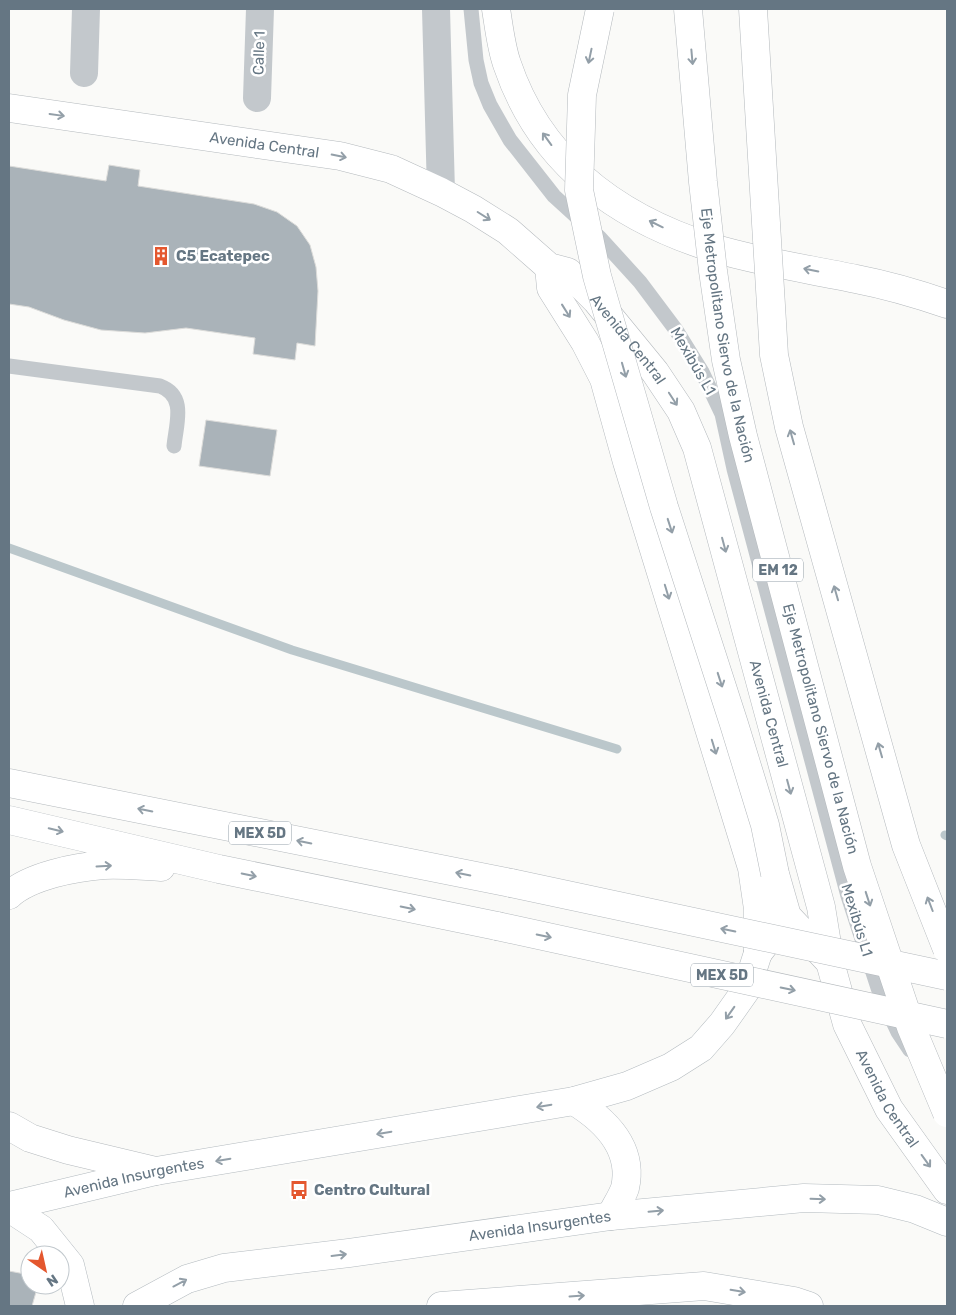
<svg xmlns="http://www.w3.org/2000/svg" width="956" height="1315" font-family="Rubik,sans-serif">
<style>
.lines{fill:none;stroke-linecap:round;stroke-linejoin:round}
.stream{stroke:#bbc7cb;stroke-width:9}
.building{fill:#aab3b9;stroke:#dcdcda}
.secondary-casing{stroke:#b3babf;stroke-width:29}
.trunk-casing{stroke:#b4b9bd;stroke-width:29}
.motorway-casing{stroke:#b4b9bd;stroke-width:29}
.service{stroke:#c3c8cc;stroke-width:15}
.minor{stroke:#c3c8cc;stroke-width:28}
.secondary{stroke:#fff;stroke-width:28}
.trunk{stroke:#fff;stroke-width:28}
.motorway{stroke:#fff;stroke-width:28}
.motorway-bridge-casing{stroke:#b4b9bd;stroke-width:29;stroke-linecap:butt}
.motorway-bridge{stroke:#fff;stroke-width:28}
.oneway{stroke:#939fa8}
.labels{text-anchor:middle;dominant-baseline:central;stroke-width:5;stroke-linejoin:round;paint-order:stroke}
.shield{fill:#fff;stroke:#939fa8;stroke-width:1}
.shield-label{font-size:14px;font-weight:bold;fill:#657683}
.street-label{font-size:15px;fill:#657683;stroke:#fff}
.poi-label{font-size:15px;font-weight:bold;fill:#657683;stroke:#fff;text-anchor:start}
</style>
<rect width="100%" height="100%" fill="#fafaf8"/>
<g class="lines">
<path class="stream" d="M 9,548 L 292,650 L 617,749
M 945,835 L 947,836"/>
</g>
<path class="building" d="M 109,165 L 140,170 L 138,186 L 254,204 L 277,212 L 297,226 L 310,245 L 316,267 L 318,291 L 315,346 L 297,343 L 295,360 L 253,354 L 255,338 L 186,328 L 145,333 L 101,330 L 64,320 L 29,307 L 9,304 L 9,166 L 106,181 Z
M 206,420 L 277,430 L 270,476 L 199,466 Z
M 9,1271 L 30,1275 L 30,1285 L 38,1285 L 32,1306 L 9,1306 Z"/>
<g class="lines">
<g class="secondary-casing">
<g id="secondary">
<path d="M 574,1101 C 605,1120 634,1148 625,1188 C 622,1197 615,1207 611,1216"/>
<path id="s1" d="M 9,1206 L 156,1171 L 574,1101 L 627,1086 L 671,1067 L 701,1048 L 722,1024 L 746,990 L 758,953"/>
<path d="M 9,1208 L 41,1229 L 70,1265 L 80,1306"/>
<path id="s2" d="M 137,1306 L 187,1279 L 224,1268 L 349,1253 L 611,1216 L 804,1198 L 878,1200 L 915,1209 L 947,1222"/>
<path d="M 441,1306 L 704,1286 L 794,1301 L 809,1306"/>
</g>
</g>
<g class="trunk-casing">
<g id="trunk">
<path d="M 496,9 C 499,27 501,47 507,64 C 540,162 617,218 713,248 C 759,262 809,269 856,279 C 887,285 918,294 947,304"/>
<path id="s3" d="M 9,108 L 340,156 L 391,169 L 441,192 L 473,209 L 508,231 L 549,267 L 568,272 L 596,300 L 655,372 L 681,411 L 697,448 L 821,907 L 830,962 L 847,1024 L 889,1109 L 947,1190"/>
<path d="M 549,267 L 551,288 L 585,342 L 604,379 L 627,462 L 752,868 L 758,909 L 758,953"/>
</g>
</g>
<g class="motorway-casing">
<path id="motorway" d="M 9,783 L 511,883
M 9,820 L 219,869 L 497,926
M 775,874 L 787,916 L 827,959
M 9,895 C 30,876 75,867 104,865 C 122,864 142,866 161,867
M 758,953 L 783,921
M 9,1126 L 30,1138 L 68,1150 L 156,1171"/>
</g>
<path class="service" d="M 471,9 L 476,60 L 481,83 L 490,105 L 510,140 L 554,196 L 600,238 L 640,282 L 676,330 L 702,372 L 722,414 L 734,469 L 848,896 L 880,994 L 898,1032 L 910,1050
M 9,366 L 160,386 C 187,396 176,424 174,446"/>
<path class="minor" d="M 436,9 L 441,192
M 84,73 L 86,9
M 257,98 L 260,9"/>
<use href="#secondary" class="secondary"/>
<use href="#trunk" class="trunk"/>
<use href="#motorway" class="motorway"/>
<g class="motorway-bridge-casing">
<g id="motorway-bridge">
<path d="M 600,9 L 582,95 L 579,190 L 597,276 L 664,507 L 734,724 L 765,825 L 775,874"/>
<path id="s4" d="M 688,9 L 703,182 L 713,271 L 726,360 L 743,436 L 857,866 L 911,1027 L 947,1113"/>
<path d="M 753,9 L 774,355 L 789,427 L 906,845 L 947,949"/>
<path d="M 511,883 L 947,976"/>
<path d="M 497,926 L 947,1024"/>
</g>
</g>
<use href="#motorway-bridge" class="motorway-bridge"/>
</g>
<defs><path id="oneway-shaft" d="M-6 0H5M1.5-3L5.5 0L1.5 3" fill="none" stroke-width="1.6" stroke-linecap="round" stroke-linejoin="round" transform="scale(1.25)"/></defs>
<g class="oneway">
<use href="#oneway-shaft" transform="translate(590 56) rotate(102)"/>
<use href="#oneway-shaft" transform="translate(692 57) rotate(85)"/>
<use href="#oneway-shaft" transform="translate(57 115) rotate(8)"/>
<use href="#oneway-shaft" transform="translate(547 139) rotate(-126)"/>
<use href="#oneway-shaft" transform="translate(339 156) rotate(11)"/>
<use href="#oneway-shaft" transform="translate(484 216) rotate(32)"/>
<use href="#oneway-shaft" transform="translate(656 224) rotate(-154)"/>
<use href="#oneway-shaft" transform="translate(811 270) rotate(-169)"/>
<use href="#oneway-shaft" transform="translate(566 311) rotate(58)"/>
<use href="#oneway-shaft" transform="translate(624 370) rotate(74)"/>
<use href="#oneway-shaft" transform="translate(673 399) rotate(57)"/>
<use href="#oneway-shaft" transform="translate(792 437) rotate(-106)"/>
<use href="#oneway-shaft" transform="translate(670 526) rotate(72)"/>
<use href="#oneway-shaft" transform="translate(724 545) rotate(75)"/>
<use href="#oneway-shaft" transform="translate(667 592) rotate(73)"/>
<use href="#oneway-shaft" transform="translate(836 593) rotate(-106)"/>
<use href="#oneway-shaft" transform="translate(720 680) rotate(72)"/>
<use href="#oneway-shaft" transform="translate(714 747) rotate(73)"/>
<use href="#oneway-shaft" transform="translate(880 750) rotate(-106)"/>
<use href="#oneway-shaft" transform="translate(789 787) rotate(75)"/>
<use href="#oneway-shaft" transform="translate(145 810) rotate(-169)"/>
<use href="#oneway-shaft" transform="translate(56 830) rotate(13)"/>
<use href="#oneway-shaft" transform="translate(304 842) rotate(-169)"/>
<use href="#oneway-shaft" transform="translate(104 866) rotate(-3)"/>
<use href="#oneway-shaft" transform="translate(463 874) rotate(-169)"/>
<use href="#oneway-shaft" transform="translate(249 875) rotate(12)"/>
<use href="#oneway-shaft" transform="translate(868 899) rotate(72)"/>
<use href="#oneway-shaft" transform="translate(930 904) rotate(-111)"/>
<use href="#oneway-shaft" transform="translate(408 908) rotate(12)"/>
<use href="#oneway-shaft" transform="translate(728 930) rotate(-168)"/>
<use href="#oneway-shaft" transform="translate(544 936) rotate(12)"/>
<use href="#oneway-shaft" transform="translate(788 989) rotate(12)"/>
<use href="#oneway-shaft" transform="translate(730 1013) rotate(125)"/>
<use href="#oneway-shaft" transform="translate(544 1106) rotate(170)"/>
<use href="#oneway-shaft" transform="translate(384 1133) rotate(170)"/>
<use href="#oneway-shaft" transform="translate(223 1160) rotate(170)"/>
<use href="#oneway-shaft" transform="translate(926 1161) rotate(54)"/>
<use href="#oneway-shaft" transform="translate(818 1199) rotate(2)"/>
<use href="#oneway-shaft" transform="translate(656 1211) rotate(-5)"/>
<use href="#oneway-shaft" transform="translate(339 1255) rotate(-7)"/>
<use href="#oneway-shaft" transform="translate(180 1283) rotate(-28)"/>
<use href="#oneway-shaft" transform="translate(738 1291) rotate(9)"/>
<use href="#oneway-shaft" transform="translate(577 1296) rotate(-4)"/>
</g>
<defs>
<g id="building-bare" transform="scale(1.5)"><path d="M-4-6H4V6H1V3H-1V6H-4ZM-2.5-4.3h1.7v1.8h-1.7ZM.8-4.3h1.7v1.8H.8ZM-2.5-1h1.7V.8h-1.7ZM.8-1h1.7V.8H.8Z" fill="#e4572e" stroke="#fff" stroke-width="2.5" paint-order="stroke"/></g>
<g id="bus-bare" transform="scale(1.5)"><path d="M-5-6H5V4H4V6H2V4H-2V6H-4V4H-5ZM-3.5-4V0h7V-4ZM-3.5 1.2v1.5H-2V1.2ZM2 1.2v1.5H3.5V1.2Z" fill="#e4572e" stroke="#fff" stroke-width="2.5" paint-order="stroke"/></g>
</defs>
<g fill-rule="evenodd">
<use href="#building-bare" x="161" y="256"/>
<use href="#bus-bare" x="299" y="1190"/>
</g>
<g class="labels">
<g class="shield">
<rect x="753" y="558.5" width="50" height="23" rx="4"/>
<rect x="229" y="821.5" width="62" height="23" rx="4"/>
<rect x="691" y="963.5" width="62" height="23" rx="4"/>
</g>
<g class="shield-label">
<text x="778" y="570">EM 12</text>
<text x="260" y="833">MEX 5D</text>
<text x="722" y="975">MEX 5D</text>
</g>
<g class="street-label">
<text transform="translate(259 53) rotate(-88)">Calle 1</text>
<text stroke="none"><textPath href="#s3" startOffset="258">Avenida Central</textPath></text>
<text stroke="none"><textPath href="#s4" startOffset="329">Eje Metropolitano Siervo de la Nación</textPath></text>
<text stroke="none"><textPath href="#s3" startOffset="684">Avenida Central</textPath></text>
<text transform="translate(693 361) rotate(60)">Mexibús L1</text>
<text stroke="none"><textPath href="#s3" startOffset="1089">Avenida Central</textPath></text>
<text stroke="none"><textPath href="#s4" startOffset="734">Eje Metropolitano Siervo de la Nación</textPath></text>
<text transform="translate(857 920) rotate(73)">Mexibús L1</text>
<text stroke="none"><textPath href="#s3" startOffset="1494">Avenida Central</textPath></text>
<text stroke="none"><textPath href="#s1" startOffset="128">Avenida Insurgentes</textPath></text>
<text stroke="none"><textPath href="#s2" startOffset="414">Avenida Insurgentes</textPath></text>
</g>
<g class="poi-label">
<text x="176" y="256">C5 Ecatepec</text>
<text x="314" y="1190">Centro Cultural</text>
</g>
</g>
<rect width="956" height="1315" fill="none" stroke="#657683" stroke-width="20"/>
<g transform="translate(45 1270) rotate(146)"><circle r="24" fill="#ffffff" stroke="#c1c8cd"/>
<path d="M0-4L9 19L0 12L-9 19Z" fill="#e4572e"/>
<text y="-8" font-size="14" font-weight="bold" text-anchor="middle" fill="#657683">N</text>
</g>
</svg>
